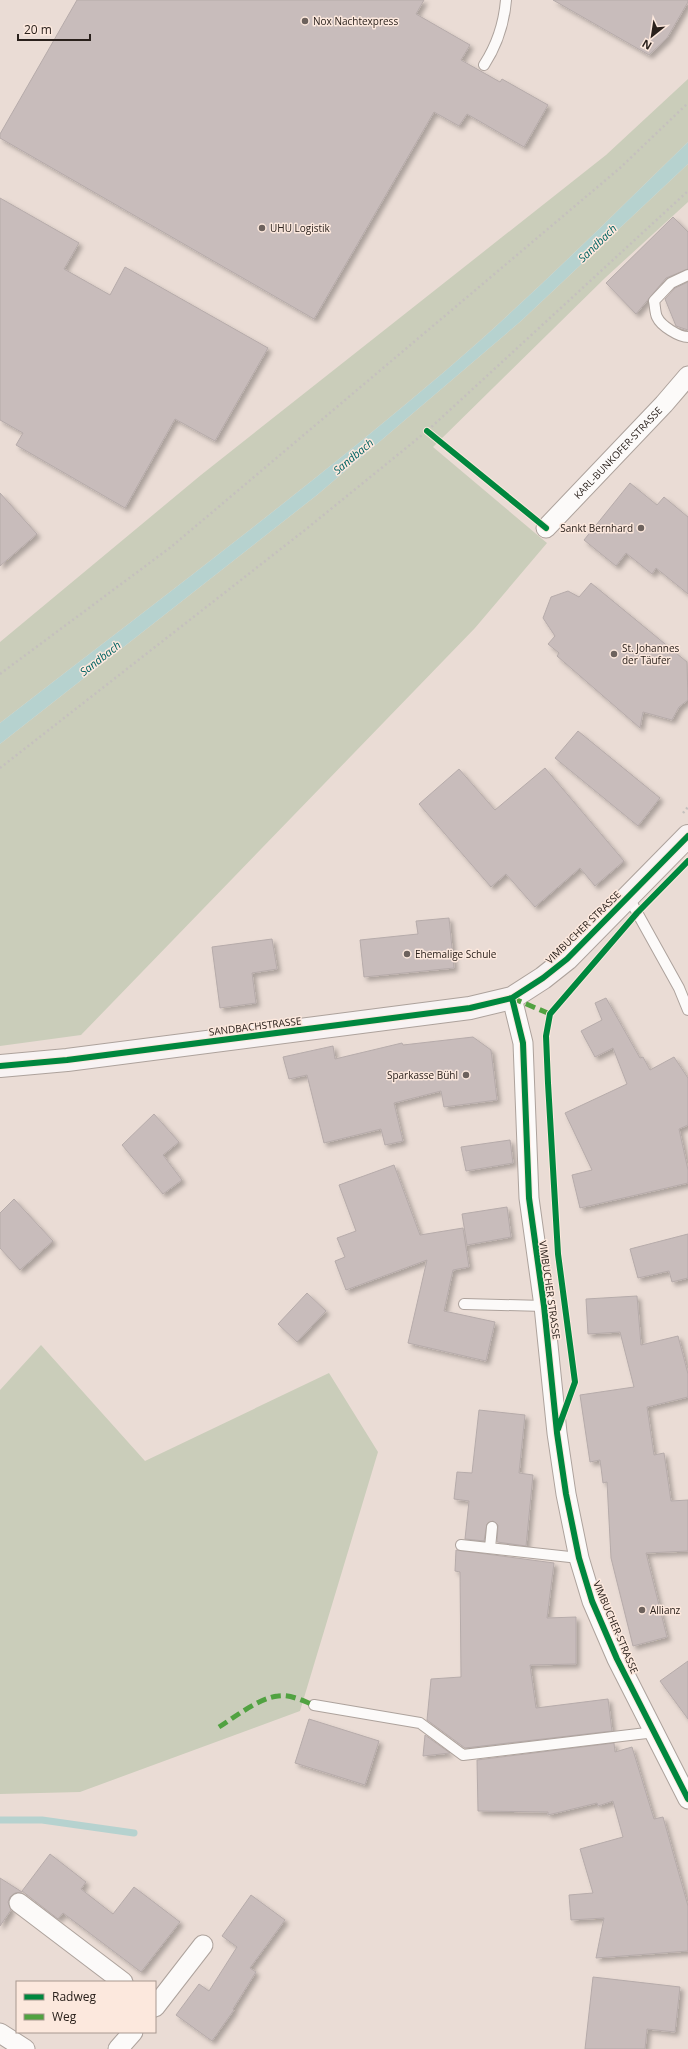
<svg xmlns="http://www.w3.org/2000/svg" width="688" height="2049" font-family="'Open Sans',sans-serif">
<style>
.green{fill:#cacdba}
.water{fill:#b6d2cf}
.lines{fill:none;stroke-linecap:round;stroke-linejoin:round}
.stream{stroke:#b6d2cf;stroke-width:7}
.building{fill:#c8bcbb;stroke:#b6abaa;filter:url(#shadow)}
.lane-casing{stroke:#ada29c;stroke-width:12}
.street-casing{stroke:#ada29c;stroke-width:21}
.secondary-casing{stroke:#ada29c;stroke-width:24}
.path{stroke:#c5c0be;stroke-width:2.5;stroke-dasharray:2 3;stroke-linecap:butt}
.lane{stroke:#fcfaf9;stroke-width:10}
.street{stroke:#fcfaf9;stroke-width:19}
.secondary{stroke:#f8f3f3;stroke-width:22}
.quiet{stroke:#51a241;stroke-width:5;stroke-dasharray:10 5;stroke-linecap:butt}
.cycleway-casing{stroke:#fce8dd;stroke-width:8}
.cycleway{stroke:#00873e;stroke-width:6}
.poi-dot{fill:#6d625d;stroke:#fce8dd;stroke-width:1.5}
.labels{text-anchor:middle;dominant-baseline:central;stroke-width:3;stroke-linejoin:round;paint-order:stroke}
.poi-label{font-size:10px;fill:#2a211c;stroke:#fce8dd;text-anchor:start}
.street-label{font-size:10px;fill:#2a211c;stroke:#fce8dd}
.water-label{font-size:11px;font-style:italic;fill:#006262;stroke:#fce8dd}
</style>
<defs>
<filter id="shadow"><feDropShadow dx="3.5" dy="3.5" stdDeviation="2" flood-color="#0004"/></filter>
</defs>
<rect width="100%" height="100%" fill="#eadcd5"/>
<path class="green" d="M 688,79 L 688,142 C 608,220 529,299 444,372 C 301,494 149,607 0,723 L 0,642 L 201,475 L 606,155 Z
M 688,164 L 688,202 L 605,278 L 433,447 L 547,543 L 475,628 L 81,1035 L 0,1046 L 0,744 L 317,495 L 521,321 Z
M 41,1345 L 145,1461 L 329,1373 L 378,1452 L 300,1711 L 80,1792 L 0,1794 L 0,1390 Z"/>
<path class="water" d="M 688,142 L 688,164 L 521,321 L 317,495 L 0,744 L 0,723 C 149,607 301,494 444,372 C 529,299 608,220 688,142 Z"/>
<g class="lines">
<path class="stream" d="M 0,1820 L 42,1820 L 134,1833"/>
</g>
<path class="building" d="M 77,0 L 424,0 L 416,14 L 470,45 L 461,60 L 500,82 L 502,79 L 548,105 L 524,147 L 467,114 L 459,126 L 434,112 L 314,319 L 0,138 L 0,134 Z
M 553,0 L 688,0 L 688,2 L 667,38 L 649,55 Z
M 0,198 L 79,243 L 64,269 L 110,295 L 125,267 L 268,348 L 215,441 L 175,419 L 125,508 L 16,445 L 23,433 L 0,420 Z
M 673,217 L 688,232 L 688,269 L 666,278 L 636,314 L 606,283 Z
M 688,282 L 688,330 L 676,326 L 665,299 L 675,288 Z
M 630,483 L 657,505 L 664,497 L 688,517 L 688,594 L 656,568 L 652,574 L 626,553 L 616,566 L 584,540 Z
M 0,493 L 37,534 L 0,566 Z
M 591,583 L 687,662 L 688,700 L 679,707 L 672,720 L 643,712 L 640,728 L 557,656 L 559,653 L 548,644 L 555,636 L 543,618 L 551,597 L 568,591 L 579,597 Z
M 578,731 L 660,798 L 638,826 L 555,758 Z
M 545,768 L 624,861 L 595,886 L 580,868 L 535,907 L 506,874 L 491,887 L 419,804 L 459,769 L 495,810 Z
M 449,918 L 454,968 L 364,977 L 360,940 L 418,934 L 416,921 Z
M 272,939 L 277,969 L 252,973 L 256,1003 L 220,1008 L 212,947 Z
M 606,998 L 640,1058 L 643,1057 L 650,1070 L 674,1057 L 688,1078 L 688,1125 L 679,1129 L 688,1170 L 688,1183 L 580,1208 L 572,1175 L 592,1170 L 565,1113 L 627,1084 L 613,1048 L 595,1057 L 581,1031 L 602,1020 L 595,1003 Z
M 473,1037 L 491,1050 L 497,1100 L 444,1107 L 441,1091 L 394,1103 L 403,1141 L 385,1145 L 381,1129 L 324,1143 L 307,1075 L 289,1079 L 283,1057 L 333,1046 L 335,1059 L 402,1043 L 403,1045 Z
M 154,1114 L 179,1142 L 163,1155 L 182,1180 L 163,1194 L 122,1145 Z
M 510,1140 L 513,1163 L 466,1171 L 461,1147 Z
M 394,1165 L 420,1235 L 463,1228 L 469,1267 L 453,1270 L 444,1311 L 495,1322 L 486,1361 L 408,1343 L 427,1260 L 346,1290 L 335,1261 L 345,1257 L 337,1238 L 356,1231 L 339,1185 Z
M 14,1199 L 53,1241 L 20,1270 L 0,1248 L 0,1213 Z
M 507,1207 L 511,1237 L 467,1245 L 462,1214 Z
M 688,1234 L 688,1278 L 672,1282 L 669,1271 L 638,1278 L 630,1249 Z
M 307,1293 L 326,1311 L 297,1342 L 278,1324 Z
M 637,1296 L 641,1345 L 678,1336 L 688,1374 L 688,1397 L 647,1407 L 654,1455 L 664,1453 L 671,1501 L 688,1500 L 688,1551 L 646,1553 L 667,1637 L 633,1646 L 611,1558 L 607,1482 L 603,1483 L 600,1460 L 590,1462 L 580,1395 L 634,1387 L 620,1332 L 588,1334 L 586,1299 Z
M 479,1410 L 525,1415 L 519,1473 L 533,1475 L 526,1546 L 497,1542 L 498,1525 L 493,1521 L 487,1524 L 484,1541 L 465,1539 L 469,1501 L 454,1499 L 457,1472 L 472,1473 Z
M 456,1550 L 554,1563 L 547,1618 L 576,1617 L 576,1664 L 530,1665 L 536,1708 L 608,1699 L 612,1731 L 465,1748 L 427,1720 L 431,1679 L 461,1677 L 460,1572 L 455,1571 Z
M 688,1661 L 688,1719 L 660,1681 Z
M 309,1719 L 379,1741 L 365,1785 L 295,1763 Z
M 425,1735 L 450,1753 L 423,1756 Z
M 614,1743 L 615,1752 L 632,1747 L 654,1819 L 663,1817 L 688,1906 L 688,1951 L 596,1958 L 604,1918 L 571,1920 L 569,1895 L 593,1893 L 580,1849 L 623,1837 L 613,1801 L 598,1806 L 597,1803 L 548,1815 L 548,1812 L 478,1811 L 477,1760 Z
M 50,1854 L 86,1882 L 81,1889 L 113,1914 L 134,1887 L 180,1922 L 141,1972 L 63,1913 L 58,1919 L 22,1891 Z
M 0,1878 L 22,1892 L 15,1893 L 10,1897 L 8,1902 L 11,1910 L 0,1926 Z
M 251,1895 L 285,1920 L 250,1968 L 256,1972 L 233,2009 L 234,2010 L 212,2041 L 176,2015 L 199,1984 L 209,1991 L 237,1947 L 222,1936 Z
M 593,1977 L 680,1987 L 675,2032 L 647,2029 L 645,2049 L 585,2049 Z"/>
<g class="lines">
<g class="lane-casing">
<path id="lane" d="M 484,65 C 497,45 504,24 506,0
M 688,275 L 671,283 L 654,301 C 655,305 655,313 657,317 C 661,326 679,337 688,337
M 629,898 L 679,988 L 688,1010
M 464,1304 L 544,1306
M 461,1545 L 579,1558
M 490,1548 L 492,1527
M 314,1705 L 420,1723 L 463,1755 L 655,1732"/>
</g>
<g class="street-casing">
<g id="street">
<path id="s1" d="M 546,528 L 664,404 L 688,376"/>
<path d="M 512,998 L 523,1043 L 529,1198 L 544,1306 L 557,1433 L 566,1494 L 579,1558 L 592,1601 L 617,1659 L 688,1799"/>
<path d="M 19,1903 L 123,1982"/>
<path d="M 155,2007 L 203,1945"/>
<path d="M 0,2033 L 25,2049"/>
<path d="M 118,2049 L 133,2032"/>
</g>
</g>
<g class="secondary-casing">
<path id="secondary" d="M 0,1066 L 67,1060 L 470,1008 L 512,998 L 543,978 L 567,959 L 688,836"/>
</g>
<path class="path" d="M 0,674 L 171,547 L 620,168 L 688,103
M 0,768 L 305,530 L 427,431 L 688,191
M 683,813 L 688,807"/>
<use href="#lane" class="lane"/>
<use href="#street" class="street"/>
<use href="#secondary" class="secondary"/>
<path class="quiet" d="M 512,998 L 550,1014
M 219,1727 C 235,1717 259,1698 278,1696 C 290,1694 303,1701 314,1705"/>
<g class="cycleway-casing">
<path id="cycleway" d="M 427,431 L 546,528
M 512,998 L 523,1043 L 529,1198 L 544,1306 L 557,1433 L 566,1494 L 579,1558 L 592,1601 L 617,1659 L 688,1799
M 0,1066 L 67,1060 L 470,1008 L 512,998 L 543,978 L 567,959 L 688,836
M 558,1429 L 575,1382 L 558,1254 L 548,1083 L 546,1036 L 550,1014 L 637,913 L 688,861"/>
</g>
<use href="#cycleway" class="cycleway"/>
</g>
<g class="poi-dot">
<circle cx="305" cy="21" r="4"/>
<circle cx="262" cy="228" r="4"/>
<circle cx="641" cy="528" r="4"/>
<circle cx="614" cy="654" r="4"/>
<circle cx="407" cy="954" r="4"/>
<circle cx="466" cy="1075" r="4"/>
<circle cx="642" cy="1610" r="4"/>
</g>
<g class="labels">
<g class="poi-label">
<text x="313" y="21">Nox Nachtexpress</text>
<text x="270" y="228">UHU Logistik</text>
<text x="633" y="528" text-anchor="end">Sankt Bernhard</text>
<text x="622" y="648">St. Johannes<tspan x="622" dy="12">der Täufer</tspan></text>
<text x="415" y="954">Ehemalige Schule</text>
<text x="458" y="1075" text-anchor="end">Sparkasse Bühl</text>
<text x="650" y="1610">Allianz</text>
</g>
<g class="street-label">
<text stroke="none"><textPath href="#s1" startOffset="104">KARL-BUNKOFER-STRASSE</textPath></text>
<text transform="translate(583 927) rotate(-44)">VIMBUCHER STRASSE</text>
<text transform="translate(255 1026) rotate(-7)">SANDBACHSTRASSE</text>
<text transform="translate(550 1290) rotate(82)">VIMBUCHER STRASSE</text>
<text transform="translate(616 1627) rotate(67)">VIMBUCHER STRASSE</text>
</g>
<g class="water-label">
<text transform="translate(597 243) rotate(-44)">Sandbach</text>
<text transform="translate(353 456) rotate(-40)">Sandbach</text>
<text transform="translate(100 658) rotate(-38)">Sandbach</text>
</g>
</g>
<rect x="16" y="1981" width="140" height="52" fill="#fce8dd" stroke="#a89890"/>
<rect x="24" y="1994" width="20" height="6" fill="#00873e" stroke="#a89890"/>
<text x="52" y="2001" font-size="12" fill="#2a211c">Radweg</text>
<rect x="24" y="2014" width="20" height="6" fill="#51a241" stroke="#a89890"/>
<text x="52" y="2021" font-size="12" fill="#2a211c">Weg</text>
<g transform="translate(652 36) rotate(210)" stroke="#fce8dd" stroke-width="3" paint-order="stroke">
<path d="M0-3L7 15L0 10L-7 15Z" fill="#2a211c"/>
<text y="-6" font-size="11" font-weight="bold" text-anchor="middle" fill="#2a211c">N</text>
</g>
<path d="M18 34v6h72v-6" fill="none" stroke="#2a211c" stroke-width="2"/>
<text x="24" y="34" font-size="12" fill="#2a211c" stroke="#fce8dd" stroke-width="3" paint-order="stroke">20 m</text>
</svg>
